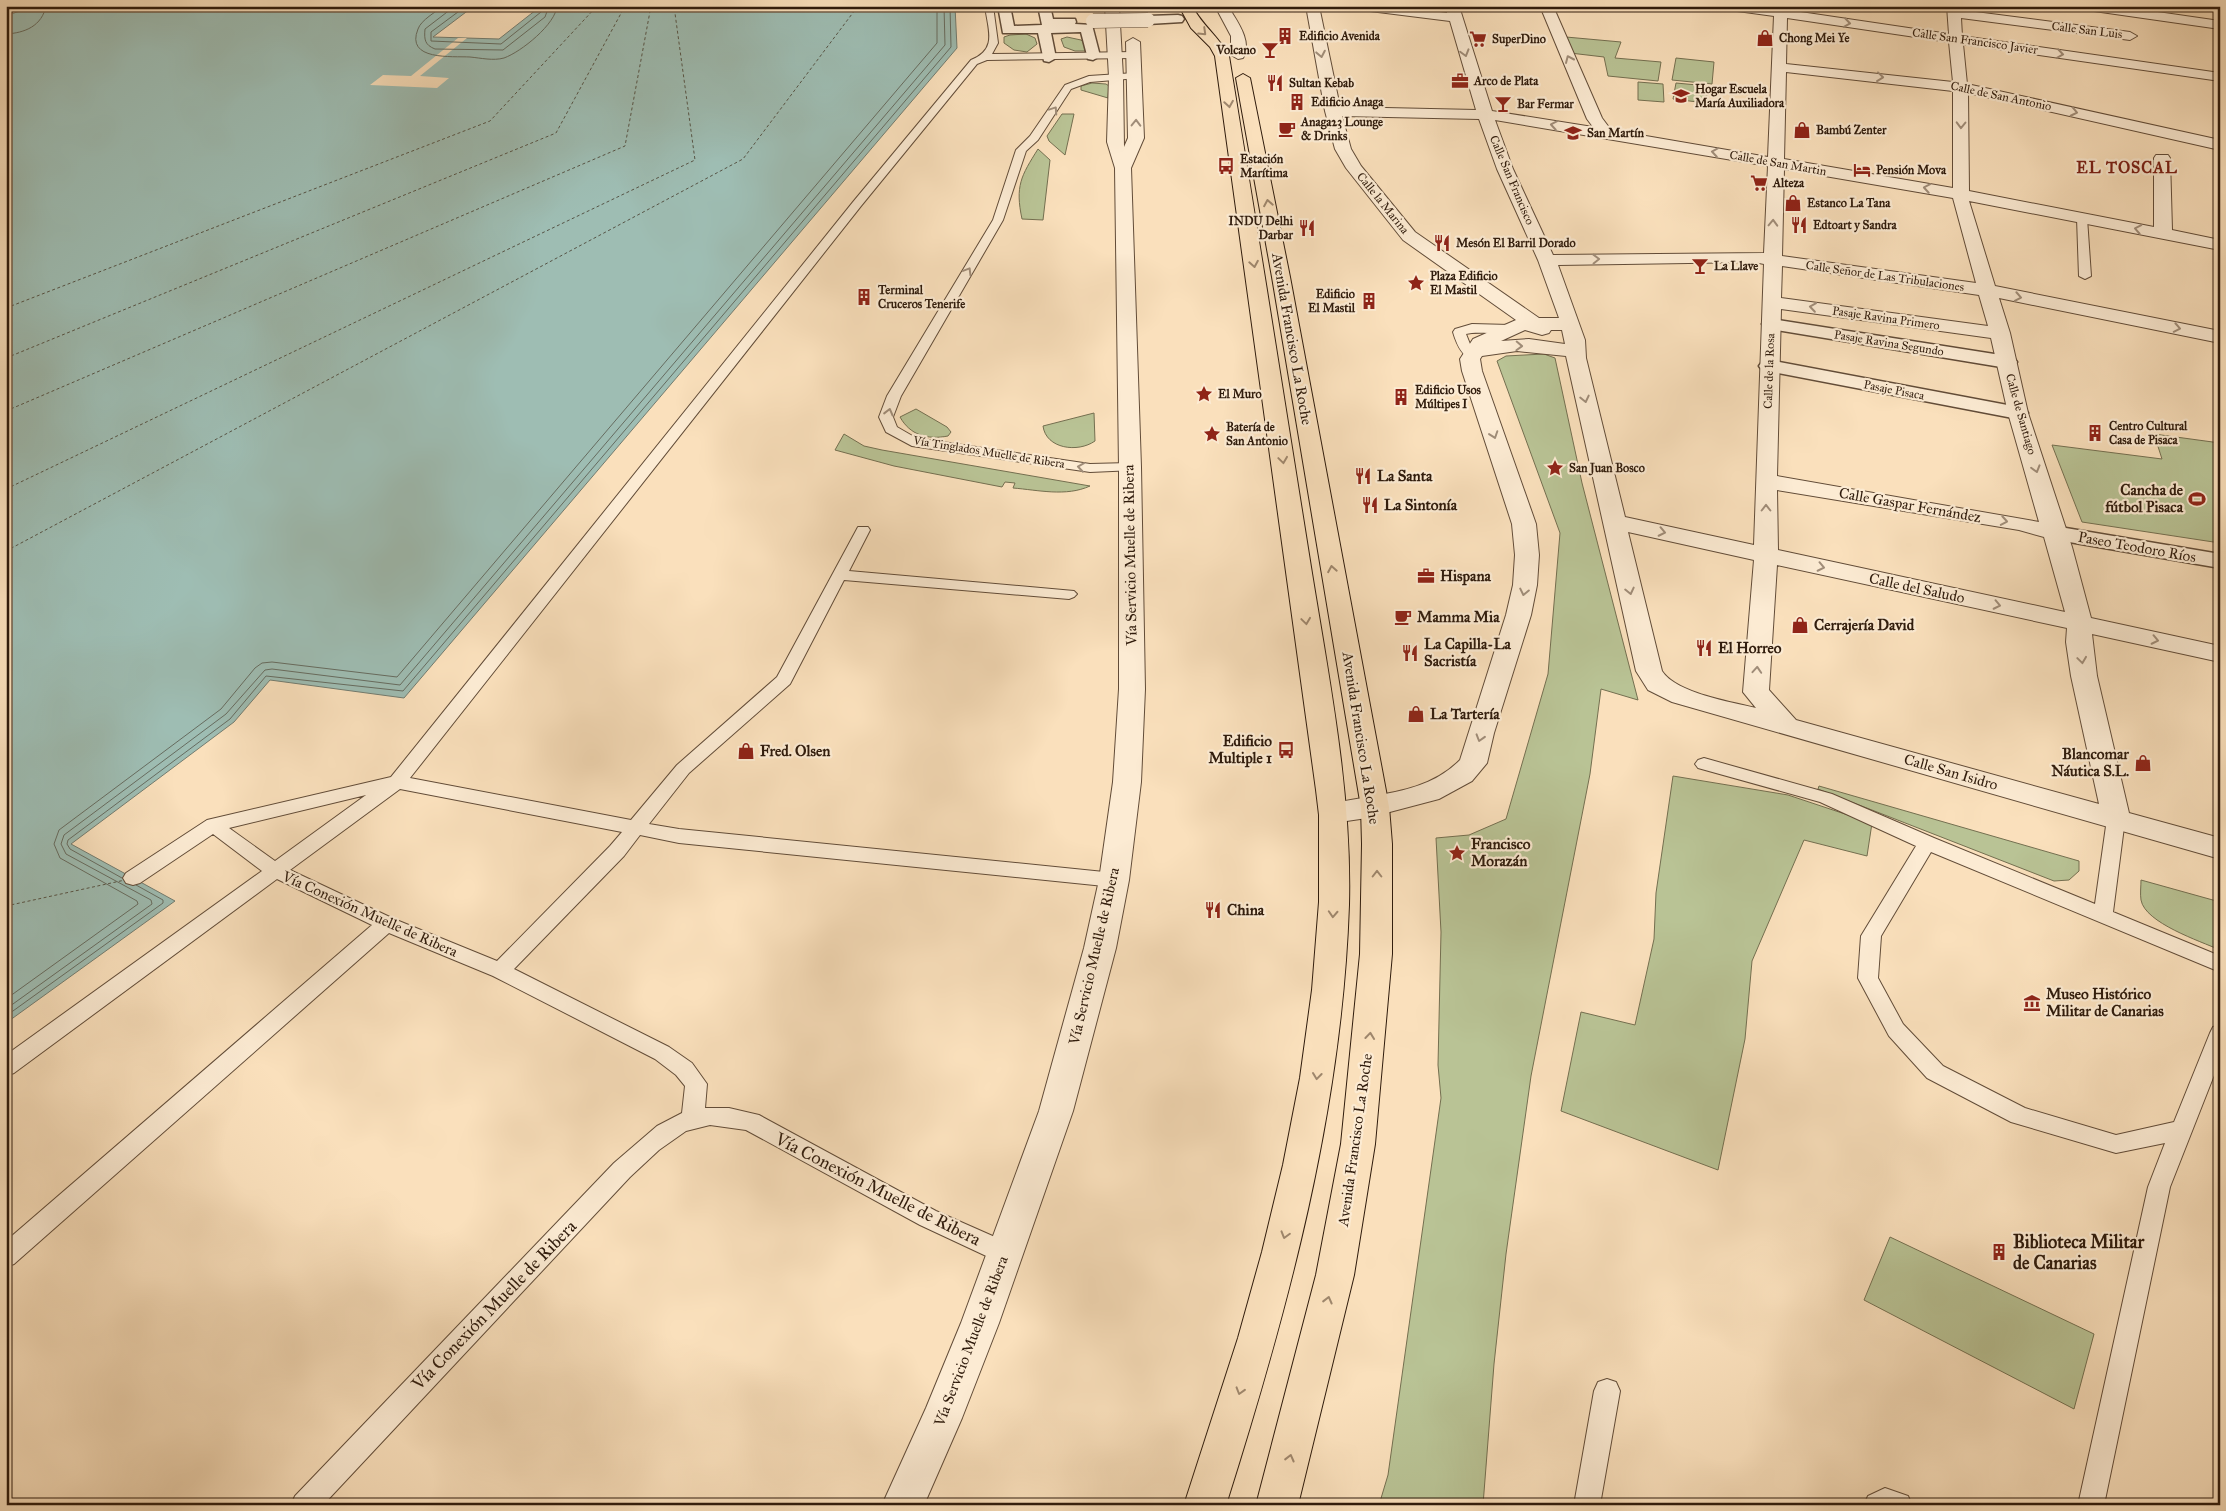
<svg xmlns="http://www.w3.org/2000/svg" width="2226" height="1511" font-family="'IM FELL Great Primer',serif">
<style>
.green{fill:#b9c395;stroke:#746f50}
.water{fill:#9ebdb3;stroke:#727c70}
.pier{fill:#fae0bc}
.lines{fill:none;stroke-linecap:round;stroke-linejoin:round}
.shore{stroke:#666c60;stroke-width:1}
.ferry{stroke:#565446;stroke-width:1;stroke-dasharray:3 2.5;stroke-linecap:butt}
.service-casing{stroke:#624c38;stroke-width:2}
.pedestrian-casing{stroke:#624c38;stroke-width:3}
.minor-casing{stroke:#624c38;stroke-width:2}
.primary-casing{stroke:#2f1b0c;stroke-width:2}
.service{fill:#fcebd3;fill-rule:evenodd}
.pedestrian{fill:#fcebd3;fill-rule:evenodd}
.minor{fill:#fcebd3;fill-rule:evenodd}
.primary{fill:#fae0bc;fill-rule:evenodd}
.pedestrian-bridge-casing{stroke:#624c38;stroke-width:15;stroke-linecap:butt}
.pedestrian-bridge{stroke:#fcebd3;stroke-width:14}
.oneway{stroke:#a08d79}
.oneway2{stroke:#9f876d}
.labels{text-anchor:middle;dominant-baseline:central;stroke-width:4.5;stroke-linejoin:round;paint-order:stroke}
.far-street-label{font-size:12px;fill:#2f1b0c;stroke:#fcebd3}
.far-poi-label{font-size:12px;font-weight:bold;fill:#2f1b0c;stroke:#fcebd3;text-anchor:start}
.street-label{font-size:15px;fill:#2f1b0c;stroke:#fcebd3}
.poi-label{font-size:15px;font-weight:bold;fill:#2f1b0c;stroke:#fcebd3;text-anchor:start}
.far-district-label{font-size:16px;font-weight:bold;letter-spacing:1px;fill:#7a1f14;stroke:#fcebd3}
.near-street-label{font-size:18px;fill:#2f1b0c;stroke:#fcebd3}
.near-poi-label{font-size:18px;font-weight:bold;fill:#2f1b0c;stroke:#fcebd3;text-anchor:start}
</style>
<rect width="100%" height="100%" fill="#fae0bc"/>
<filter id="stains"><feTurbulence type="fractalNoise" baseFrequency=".004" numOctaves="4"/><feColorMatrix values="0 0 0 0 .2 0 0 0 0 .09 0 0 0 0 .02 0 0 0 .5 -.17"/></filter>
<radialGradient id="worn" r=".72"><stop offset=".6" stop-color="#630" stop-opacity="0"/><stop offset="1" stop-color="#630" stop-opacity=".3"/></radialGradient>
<path class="green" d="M 1010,35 L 1026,34 L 1035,38 L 1037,44 L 1027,52 L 1014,50 L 1004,43 L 1004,37 Z
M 1067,37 L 1081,40 L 1087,45 L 1086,51 L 1075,51 L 1064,47 L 1061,39 Z
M 1566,37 L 1621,42 L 1615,58 L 1661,62 L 1658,81 L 1608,76 L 1604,57 L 1570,53 Z
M 1676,58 L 1714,62 L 1712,84 L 1672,80 Z
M 1638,82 L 1663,84 L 1664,102 L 1638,100 Z
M 1092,83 L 1106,84 L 1109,86 L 1108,98 L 1081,90 L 1081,86 Z
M 1676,83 L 1708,86 L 1706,103 L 1673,99 Z
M 1062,114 L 1074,114 L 1065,155 L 1049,141 L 1047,136 Z
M 1038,149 L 1050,160 L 1043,220 L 1022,219 C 1015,186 1021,176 1038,149 Z
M 1544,354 L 1555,358 L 1582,483 L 1638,700 L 1601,689 L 1590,774 L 1531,1076 L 1506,1254 L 1494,1364 L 1483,1505 L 1379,1505 L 1388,1475 L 1441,1098 L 1438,1065 L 1441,932 L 1436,838 L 1469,835 L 1506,819 L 1548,674 L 1560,533 L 1497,361 L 1506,356 Z
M 916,409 L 947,427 L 951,432 L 948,436 C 927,440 910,435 900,417 Z
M 1094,413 L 1095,441 C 1078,453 1046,449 1043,426 Z
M 844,434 L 864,446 L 882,450 L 1090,486 C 1066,497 1038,490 1013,488 L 1015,483 L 1005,482 L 1002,487 L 894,466 L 835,450 Z
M 2154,434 L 2220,443 L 2220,543 L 2082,522 L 2052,445 L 2162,459 Z
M 1673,776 L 1788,795 L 1872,823 L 1867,856 L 1804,840 L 1752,961 L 1745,1039 L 1718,1170 L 1561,1111 L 1581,1012 L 1635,1025 L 1654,939 L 1656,893 Z
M 1819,786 L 2079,861 L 2079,871 L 2069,880 L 2054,881 L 1818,789 Z
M 2141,880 L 2220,902 L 2220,950 C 2200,941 2145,923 2141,900 C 2140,894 2141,886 2141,880 Z
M 1890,1237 L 2094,1334 L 2074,1409 L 1864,1300 Z"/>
<path class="water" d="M 33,6 L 474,6 L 433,37 L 499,39 L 541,6 L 955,6 L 957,48 L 404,698 L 270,680 L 234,722 L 71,844 L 175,901 L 6,1023 L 6,16 Z"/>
<path class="pier" d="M 458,38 L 467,38 L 420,76 L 449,78 L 437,88 L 370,85 L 383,75 L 411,76 Z"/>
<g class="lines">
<path class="shore" d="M 443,6 C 436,12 421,20 418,29 C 405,61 452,56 470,57 C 481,58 493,61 504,58 C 521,52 556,24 557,6
M 455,6 L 425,29 C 424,40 425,45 435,49 L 503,50 L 545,17 L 549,6
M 466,6 L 431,32 L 431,41 L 501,44 L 541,12 L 543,6
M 6,34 C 25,33 42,26 46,6
M 122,878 L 70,849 L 67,844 L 68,840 L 230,719 L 266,676 L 403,691 L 951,47 L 950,6
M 6,999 L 138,904 L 137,901 L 60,858 L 54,844 L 59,830 L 221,709 L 255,668 L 262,663 L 272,662 L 397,677 L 937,43 L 937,6
M 6,1009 L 152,904 L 151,900 L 66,854 L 61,844 L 64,835 L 226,714 L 265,670 L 272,669 L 400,685 L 945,45 L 944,6
M 6,1016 L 163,903 L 163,900 L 136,885"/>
<path class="ferry" d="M 6,308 L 490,121 L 597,6
M 6,358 L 556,133 L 625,6
M 6,411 L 625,146 L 651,6
M 6,489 L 695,160 L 674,6
M 6,551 L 743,159 L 858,6
M 6,906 L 125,880"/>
<g class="service-casing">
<path id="service" d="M 985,6 L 993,6 L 998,43 L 992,54 L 1134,52 L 1138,55 L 1134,58 L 987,60 L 977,64 L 861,206 L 410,778 L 631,820 L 677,765 L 777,677 L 858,527 L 868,527 L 870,530 L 849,571 L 1074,591 L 1077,594 L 1074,597 L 1069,599 L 844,580 L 790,684 L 689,773 L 649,824 L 679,829 L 1114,873 L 1121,875 L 1124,880 L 1121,885 L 1114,887 L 679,843 L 640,835 L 624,856 L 514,969 L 669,1047 L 692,1063 L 707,1084 L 705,1108 L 729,1108 L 759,1115 L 936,1211 L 1013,1245 L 1017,1253 L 1013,1261 L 1005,1264 L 997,1261 L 920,1225 L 746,1130 L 710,1125 L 686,1131 L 659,1150 L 630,1177 L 323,1505 L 291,1505 L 295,1496 L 614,1163 L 657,1126 L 682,1113 L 685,1086 L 676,1075 L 655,1059 L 493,976 L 389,933 L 14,1264 L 6,1267 L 6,1241 L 372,925 L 277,879 L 14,1073 L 6,1076 L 6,1055 L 262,871 L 213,834 L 140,883 L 133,885 L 126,883 L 123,878 L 126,873 L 207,820 L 391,777 L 853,202 L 971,60 C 998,49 988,30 985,6 ZM 400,789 L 622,832 L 610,846 L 497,961 L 394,919 L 290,870 ZM 366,795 L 275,861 L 229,828 Z
M 1135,73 L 1138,74 L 1138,78 L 1090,82 L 1071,89 L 1038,140 L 1026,151 L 1003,220 L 901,396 L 893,417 L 897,427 L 916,438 L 1090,464 L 1130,463 L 1137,467 L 1135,470 L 1090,472 L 912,446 L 886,432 L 879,417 L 887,396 L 993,220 L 1016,150 L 1030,136 L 1065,85 L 1089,76 Z
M 2082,215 L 2087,218 L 2091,276 L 2085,279 L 2079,276 L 2077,218 Z
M 1472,324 L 1510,325 L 1516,329 C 1508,337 1479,330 1466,334 L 1470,344 L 1478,355 L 1472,359 C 1461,356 1456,342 1453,332 L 1455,329 Z
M 1704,758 L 1832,794 L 1934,838 L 2095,904 L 2107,819 L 2110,814 L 2116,813 L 2122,814 L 2125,819 L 2113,912 L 2220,956 L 2220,972 L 1931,852 L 1881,936 L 1878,978 L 1903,1024 L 1943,1066 L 2025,1108 L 2116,1135 L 2174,1122 L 2210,1033 L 2213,1027 L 2220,1025 L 2220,1060 L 2170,1187 L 2104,1505 L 2078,1505 L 2148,1187 L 2165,1143 L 2116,1153 L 2011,1122 L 1927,1078 L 1889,1036 L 1858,978 L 1861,936 L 1916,846 L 1820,802 L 1698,768 L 1695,764 L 1698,760 Z
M 1607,1379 L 1616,1382 L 1620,1391 L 1600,1505 L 1574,1505 L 1594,1391 L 1598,1382 Z
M 1885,1488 L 1908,1496 L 1912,1505 L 1864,1505 L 1868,1496 Z"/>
</g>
<g class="pedestrian-casing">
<path id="pedestrian" d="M 998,6 L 1010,6 L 1014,26 L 1042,25 L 1038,6 L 1050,6 L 1053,19 L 1075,19 L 1076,22 L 1075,24 L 1092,25 L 1100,56 L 1093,60 L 1088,59 L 1081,32 L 1051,33 L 1056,58 L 1049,62 L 1044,61 L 1038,33 L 1003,33 Z
M 1936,6 L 1959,6 L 1959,7 L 1953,11 L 1938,9 Z
M 1178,15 L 1182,16 L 1184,19 L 1182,22 L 1148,24 L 1142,20 L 1148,16 Z
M 1771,319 L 2007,356 L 2014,358 L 2017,362 L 2014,366 L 2007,368 L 1765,328 L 1762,324 L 1765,320 Z
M 1769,360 L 2018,407 L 2025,409 L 2028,413 L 2025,417 L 2018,419 L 1762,370 L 1759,366 L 1762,362 Z
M 2054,526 L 2220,554 L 2220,568 L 2046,538 L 2043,533 L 2046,528 Z"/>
</g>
<g class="minor-casing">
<path id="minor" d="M 1105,6 L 1119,6 L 1123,77 L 1124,147 L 1128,138 L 1126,42 L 1133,38 L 1140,42 L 1144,138 L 1131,168 L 1141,467 L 1145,689 L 1141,782 L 1129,880 L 1116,948 L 1073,1111 L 999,1323 L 962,1418 L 924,1505 L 882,1505 L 926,1408 L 961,1323 L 1039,1111 L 1084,948 L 1099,880 L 1113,782 L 1119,689 L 1119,467 L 1115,168 L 1107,142 L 1109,77 Z
M 1215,6 L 1228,6 C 1236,20 1253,41 1243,58 L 1238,59 L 1231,55 L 1231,36 Z
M 1306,6 L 1319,6 L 1340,107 L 1476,110 L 1450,21 L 1362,10 L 1356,6 L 1394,6 L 1447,13 L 1446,6 L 1459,6 L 1492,111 L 1593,127 L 1587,119 L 1540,6 L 1553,6 L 1602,118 L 1611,130 L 1768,157 L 1774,16 L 1730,10 L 1724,6 L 1774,8 L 1774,6 L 1788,6 L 1787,10 L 1949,34 L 1947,6 L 1960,6 L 1960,10 L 2130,32 L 2137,36 L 2130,40 L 1961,18 L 1962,36 L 2220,73 L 2220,81 L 1963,44 L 1967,84 L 2220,140 L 2220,150 L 1968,93 L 1969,191 L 2154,227 L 2154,158 L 2156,155 L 2168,155 L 2170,158 L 2172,230 L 2220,240 L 2220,250 L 1969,201 L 1995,286 L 2220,331 L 2220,343 L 1999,298 L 2010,333 L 2028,413 L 2072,547 L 2091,618 L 2220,646 L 2220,662 L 2092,634 L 2097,676 L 2129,813 L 2220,838 L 2220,859 L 1672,702 L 1648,690 L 1636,671 L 1566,356 L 1517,351 L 1482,356 L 1480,359 L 1482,371 L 1536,524 L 1539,555 L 1537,585 L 1531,615 L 1494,733 L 1487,763 L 1472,781 L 1439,799 L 1367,818 L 1333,823 L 1323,820 L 1319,813 L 1323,806 C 1369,793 1424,797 1460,760 L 1506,615 L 1513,585 L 1515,555 L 1512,524 L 1462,371 L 1460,359 L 1473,339 L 1516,320 L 1403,240 L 1346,168 L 1335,149 L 1325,111 ZM 1787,18 L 1949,42 L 1953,82 L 1786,64 ZM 1786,72 L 1953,91 L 1953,188 L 1784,159 ZM 1342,116 L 1479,119 L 1497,169 L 1538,260 L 1559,318 L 1539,318 L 1415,232 L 1361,166 L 1351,149 ZM 1495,120 L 1768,166 L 1764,253 L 1553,255 L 1513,169 ZM 1784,169 L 1953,198 L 1976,283 L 1782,256 ZM 1754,262 L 1764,264 L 1754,545 L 1625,517 L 1586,358 L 1585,340 L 1558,265 ZM 1782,266 L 1979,295 L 1988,326 L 1781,298 ZM 1781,309 L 1991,338 L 2008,413 L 2039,522 L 1777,476 ZM 1525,330 L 1542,335 L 1549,333 L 1551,330 L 1562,330 L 1565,344 L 1529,339 L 1501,341 ZM 1777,490 L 2019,530 L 2044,537 L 2065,612 L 1778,550 ZM 1628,532 L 1754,560 L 1743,692 L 1756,708 C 1731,702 1676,693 1662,671 ZM 1777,565 L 2067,628 L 2066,642 L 2071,676 L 2099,804 L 1796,720 L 1769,690 Z
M 2081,6 L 2116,6 L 2220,21 L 2220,29 L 2087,10 Z"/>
</g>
<g class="primary-casing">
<path id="primary" d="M 1179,6 L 1192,6 C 1202,25 1219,37 1229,56 C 1257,226 1284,397 1311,567 C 1329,679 1352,792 1349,905 C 1342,1111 1288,1309 1226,1505 L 1184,1505 L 1238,1338 L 1262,1252 L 1283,1165 L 1300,1078 L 1312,990 L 1319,902 L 1319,815 L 1316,790 L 1215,56 L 1210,47 L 1191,28 Z
M 1243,74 L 1250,78 L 1290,277 L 1389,807 L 1392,844 L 1392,954 L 1375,1144 L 1354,1275 L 1298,1505 L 1256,1505 L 1316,1275 L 1341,1144 L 1360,954 L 1362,844 L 1361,807 L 1272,277 L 1236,78 Z"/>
</g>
<use href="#service" class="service"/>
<use href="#pedestrian" class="pedestrian"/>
<use href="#minor" class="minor"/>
<use href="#primary" class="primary"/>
<g class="pedestrian-bridge-casing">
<path id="pedestrian-bridge" d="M 1093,21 L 1148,20"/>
</g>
<use href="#pedestrian-bridge" class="pedestrian-bridge"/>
</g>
<defs><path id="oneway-chevron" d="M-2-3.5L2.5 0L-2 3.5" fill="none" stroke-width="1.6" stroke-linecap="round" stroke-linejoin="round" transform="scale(1.25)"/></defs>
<g class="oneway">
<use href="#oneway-chevron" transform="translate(1847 23) rotate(8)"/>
<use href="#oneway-chevron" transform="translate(1465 53) rotate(74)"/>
<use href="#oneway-chevron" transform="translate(1321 54) rotate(79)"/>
<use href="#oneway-chevron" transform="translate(2060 54) rotate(8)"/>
<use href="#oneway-chevron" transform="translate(1569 59) rotate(-114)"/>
<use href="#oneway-chevron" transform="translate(1880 77) rotate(6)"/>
<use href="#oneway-chevron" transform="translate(1054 110) rotate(-56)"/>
<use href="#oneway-chevron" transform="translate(2074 112) rotate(12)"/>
<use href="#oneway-chevron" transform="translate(1136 123) rotate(-89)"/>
<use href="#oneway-chevron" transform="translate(1554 125) rotate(-170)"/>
<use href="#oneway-chevron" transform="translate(1961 125) rotate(91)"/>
<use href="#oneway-chevron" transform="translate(1715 152) rotate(-171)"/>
<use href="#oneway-chevron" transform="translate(1927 188) rotate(-170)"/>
<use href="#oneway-chevron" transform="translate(1773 223) rotate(-88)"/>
<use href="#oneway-chevron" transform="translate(2138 229) rotate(-169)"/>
<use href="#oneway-chevron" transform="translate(1596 259) rotate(-1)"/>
<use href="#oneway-chevron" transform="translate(968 271) rotate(-59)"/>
<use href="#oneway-chevron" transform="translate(2018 297) rotate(11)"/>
<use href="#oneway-chevron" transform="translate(1813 307) rotate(-172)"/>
<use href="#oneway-chevron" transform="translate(2177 328) rotate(11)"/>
<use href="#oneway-chevron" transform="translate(1519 346) rotate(2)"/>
<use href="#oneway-chevron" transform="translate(1585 399) rotate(77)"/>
<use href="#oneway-chevron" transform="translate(889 412) rotate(-76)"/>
<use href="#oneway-chevron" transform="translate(1494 435) rotate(71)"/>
<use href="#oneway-chevron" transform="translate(1081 467) rotate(-172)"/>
<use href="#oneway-chevron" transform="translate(2036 469) rotate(74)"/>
<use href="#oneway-chevron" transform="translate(1766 508) rotate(-90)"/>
<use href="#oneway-chevron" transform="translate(2004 521) rotate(10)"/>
<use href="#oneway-chevron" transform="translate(1662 532) rotate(12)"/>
<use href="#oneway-chevron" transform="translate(1821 567) rotate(12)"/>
<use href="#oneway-chevron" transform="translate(1630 591) rotate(77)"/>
<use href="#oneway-chevron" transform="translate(1524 592) rotate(102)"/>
<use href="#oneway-chevron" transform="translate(1997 605) rotate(12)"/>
<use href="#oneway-chevron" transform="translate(2155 640) rotate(12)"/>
<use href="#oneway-chevron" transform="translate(2082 660) rotate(82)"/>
<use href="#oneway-chevron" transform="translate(1757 670) rotate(-86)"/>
<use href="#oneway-chevron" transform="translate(1480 738) rotate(107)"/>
</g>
<g class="oneway2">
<use href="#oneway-chevron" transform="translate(1203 32) rotate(44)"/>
<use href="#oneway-chevron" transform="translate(1229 104) rotate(81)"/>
<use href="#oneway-chevron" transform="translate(1268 203) rotate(-100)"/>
<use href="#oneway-chevron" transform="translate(1254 264) rotate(80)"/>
<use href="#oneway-chevron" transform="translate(1283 460) rotate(82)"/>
<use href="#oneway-chevron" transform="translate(1332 569) rotate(-100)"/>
<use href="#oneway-chevron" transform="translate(1306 621) rotate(82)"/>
<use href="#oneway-chevron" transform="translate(1377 874) rotate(-90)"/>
<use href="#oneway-chevron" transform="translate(1333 914) rotate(93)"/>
<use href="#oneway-chevron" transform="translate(1370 1036) rotate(-84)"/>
<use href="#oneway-chevron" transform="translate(1317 1076) rotate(97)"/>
<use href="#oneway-chevron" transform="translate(1285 1235) rotate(106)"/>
<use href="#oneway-chevron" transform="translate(1328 1300) rotate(-76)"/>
<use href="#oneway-chevron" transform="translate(1240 1391) rotate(107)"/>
<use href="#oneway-chevron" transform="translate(1290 1458) rotate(-76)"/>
</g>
<defs>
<g id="building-bare" transform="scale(1.35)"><path d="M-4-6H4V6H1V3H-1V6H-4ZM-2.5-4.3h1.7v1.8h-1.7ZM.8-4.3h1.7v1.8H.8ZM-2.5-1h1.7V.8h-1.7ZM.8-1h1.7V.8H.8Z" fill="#8f2418" stroke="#fcebd3" stroke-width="2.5" paint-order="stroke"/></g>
<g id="shop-bare" transform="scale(1.35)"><path d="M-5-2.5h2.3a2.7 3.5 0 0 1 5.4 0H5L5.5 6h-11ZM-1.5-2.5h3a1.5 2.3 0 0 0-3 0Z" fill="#8f2418" stroke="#fcebd3" stroke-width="2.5" paint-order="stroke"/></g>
<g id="supermarket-bare" transform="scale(1.35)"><path d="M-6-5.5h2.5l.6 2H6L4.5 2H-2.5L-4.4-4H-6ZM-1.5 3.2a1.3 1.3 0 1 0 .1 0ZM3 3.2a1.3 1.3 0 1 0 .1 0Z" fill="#8f2418" stroke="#fcebd3" stroke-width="2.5" paint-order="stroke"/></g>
<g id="bar-bare" transform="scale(1.35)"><path d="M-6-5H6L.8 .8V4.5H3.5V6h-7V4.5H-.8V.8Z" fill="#8f2418" stroke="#fcebd3" stroke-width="2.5" paint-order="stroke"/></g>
<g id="office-bare" transform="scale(1.35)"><path d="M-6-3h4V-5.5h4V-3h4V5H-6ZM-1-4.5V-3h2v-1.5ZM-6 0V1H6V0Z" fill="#8f2418" stroke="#fcebd3" stroke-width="2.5" paint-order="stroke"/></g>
<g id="restaurant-bare" transform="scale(1.35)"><path d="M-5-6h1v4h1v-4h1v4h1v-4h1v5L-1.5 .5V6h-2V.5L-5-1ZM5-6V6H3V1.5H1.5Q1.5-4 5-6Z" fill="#8f2418" stroke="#fcebd3" stroke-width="2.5" paint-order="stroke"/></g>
<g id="school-bare" transform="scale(1.35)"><path d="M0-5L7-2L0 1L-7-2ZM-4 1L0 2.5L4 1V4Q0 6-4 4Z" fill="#8f2418" stroke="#fcebd3" stroke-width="2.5" paint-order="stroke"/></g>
<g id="cafe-bare" transform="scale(1.35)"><path d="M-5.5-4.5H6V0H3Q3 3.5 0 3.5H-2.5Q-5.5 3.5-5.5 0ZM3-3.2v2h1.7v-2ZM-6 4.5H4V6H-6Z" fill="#8f2418" stroke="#fcebd3" stroke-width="2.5" paint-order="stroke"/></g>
<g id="bus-bare" transform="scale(1.35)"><path d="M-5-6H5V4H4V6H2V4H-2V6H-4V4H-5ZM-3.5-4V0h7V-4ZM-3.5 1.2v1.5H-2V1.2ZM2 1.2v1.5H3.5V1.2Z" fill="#8f2418" stroke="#fcebd3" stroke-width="2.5" paint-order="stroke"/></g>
<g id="hotel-bare" transform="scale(1.35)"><path d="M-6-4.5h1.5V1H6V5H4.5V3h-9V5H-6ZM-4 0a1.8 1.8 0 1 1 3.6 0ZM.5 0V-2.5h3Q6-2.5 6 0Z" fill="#8f2418" stroke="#fcebd3" stroke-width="2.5" paint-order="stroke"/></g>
<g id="sight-bare" transform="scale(1.35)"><path d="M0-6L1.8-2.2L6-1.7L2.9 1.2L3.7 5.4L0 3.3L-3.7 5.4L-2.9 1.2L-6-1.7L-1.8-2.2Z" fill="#8f2418" stroke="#fcebd3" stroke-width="2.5" paint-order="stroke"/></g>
<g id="stadium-bare" transform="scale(1.35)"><path d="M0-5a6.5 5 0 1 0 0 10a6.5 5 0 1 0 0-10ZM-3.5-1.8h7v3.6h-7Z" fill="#8f2418" stroke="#fcebd3" stroke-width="2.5" paint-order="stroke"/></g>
<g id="museum-bare" transform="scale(1.35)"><path d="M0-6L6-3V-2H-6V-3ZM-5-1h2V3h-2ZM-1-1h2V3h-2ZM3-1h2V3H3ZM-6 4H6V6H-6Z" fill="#8f2418" stroke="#fcebd3" stroke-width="2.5" paint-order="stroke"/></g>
</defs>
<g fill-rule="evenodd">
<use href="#building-bare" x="1285" y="36"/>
<use href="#shop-bare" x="1765" y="38"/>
<use href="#supermarket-bare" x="1478" y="39"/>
<use href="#bar-bare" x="1270" y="50"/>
<use href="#office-bare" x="1460" y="81"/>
<use href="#restaurant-bare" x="1275" y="83"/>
<use href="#school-bare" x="1681" y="96"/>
<use href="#building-bare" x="1297" y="102"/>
<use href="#bar-bare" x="1503" y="104"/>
<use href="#cafe-bare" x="1287" y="129"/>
<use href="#shop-bare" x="1802" y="130"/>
<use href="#school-bare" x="1573" y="133"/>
<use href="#bus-bare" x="1226" y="166"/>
<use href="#hotel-bare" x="1862" y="170"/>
<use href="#supermarket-bare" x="1759" y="183"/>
<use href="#shop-bare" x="1793" y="203"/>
<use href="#restaurant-bare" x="1799" y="225"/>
<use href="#restaurant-bare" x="1307" y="228"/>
<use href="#restaurant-bare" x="1442" y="243"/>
<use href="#bar-bare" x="1700" y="266"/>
<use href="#sight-bare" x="1416" y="283"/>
<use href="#building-bare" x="864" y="297"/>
<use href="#building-bare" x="1369" y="301"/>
<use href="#sight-bare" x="1204" y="394"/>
<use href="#building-bare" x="1401" y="397"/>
<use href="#building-bare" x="2095" y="433"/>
<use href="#sight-bare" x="1212" y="434"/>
<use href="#sight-bare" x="1555" y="468"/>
<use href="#restaurant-bare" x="1363" y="476"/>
<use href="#stadium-bare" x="2197" y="499"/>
<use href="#restaurant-bare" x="1370" y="505"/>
<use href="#office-bare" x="1426" y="576"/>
<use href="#cafe-bare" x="1403" y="617"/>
<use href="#shop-bare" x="1800" y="625"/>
<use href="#restaurant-bare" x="1704" y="648"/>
<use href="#restaurant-bare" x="1410" y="653"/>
<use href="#shop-bare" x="1416" y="714"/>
<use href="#bus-bare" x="1286" y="750"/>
<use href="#shop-bare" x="746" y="751"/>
<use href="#shop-bare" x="2143" y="763"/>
<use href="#sight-bare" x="1457" y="853"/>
<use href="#restaurant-bare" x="1213" y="910"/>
<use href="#museum-bare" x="2032" y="1003"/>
<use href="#building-bare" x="1999" y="1252"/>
</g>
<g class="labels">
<g class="far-street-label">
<text transform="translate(2087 30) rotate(7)">Calle San Luis</text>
<text transform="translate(1975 41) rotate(8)">Calle San Francisco Javier</text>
<text transform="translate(2001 96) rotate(12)">Calle de San Antonio</text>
<text transform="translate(1778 163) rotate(10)">Calle de San Martin</text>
<text transform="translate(1512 180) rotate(67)">Calle San Francisco</text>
<text transform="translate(1383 203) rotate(51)">Calle la Marina</text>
<text transform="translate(1885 276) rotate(8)">Calle Señor de Las Tribulaciones</text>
<text transform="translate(1886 318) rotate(8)">Pasaje Ravina Primero</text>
<text transform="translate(1889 343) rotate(9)">Pasaje Ravina Segundo</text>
<text transform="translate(1769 371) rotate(-88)">Calle de la Rosa</text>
<text transform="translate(1894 390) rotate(11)">Pasaje Pisaca</text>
<text transform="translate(2021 414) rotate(74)">Calle de Santiago</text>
<text transform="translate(989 452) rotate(9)">Vía Tinglados Muelle de Ribera</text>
</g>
<g class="far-poi-label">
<text x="1299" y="36">Edificio Avenida</text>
<text x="1779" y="38">Chong Mei Ye</text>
<text x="1492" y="39">SuperDino</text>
<text x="1256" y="50" text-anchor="end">Volcano</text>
<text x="1474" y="81">Arco de Plata</text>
<text x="1289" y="83">Sultan Kebab</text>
<text x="1695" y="89">Hogar Escuela<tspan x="1695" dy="14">María Auxiliadora</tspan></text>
<text x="1311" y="102">Edificio Anaga</text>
<text x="1517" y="104">Bar Fermar</text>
<text x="1301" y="122">Anaga23 Lounge<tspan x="1301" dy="14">&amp; Drinks</tspan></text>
<text x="1816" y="130">Bambú Zenter</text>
<text x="1587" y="133">San Martín</text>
<text x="1240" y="159">Estación<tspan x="1240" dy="14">Marítima</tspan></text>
<text x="1876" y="170">Pensión Mova</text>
<text x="1773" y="183">Alteza</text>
<text x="1807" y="203">Estanco La Tana</text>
<text x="1293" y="221" text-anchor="end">INDU Delhi<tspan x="1293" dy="14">Darbar</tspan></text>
<text x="1813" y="225">Edtoart y Sandra</text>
<text x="1456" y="243">Mesón El Barril Dorado</text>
<text x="1714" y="266">La Llave</text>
<text x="1430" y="276">Plaza Edificio<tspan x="1430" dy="14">El Mastil</tspan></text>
<text x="878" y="290">Terminal<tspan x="878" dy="14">Cruceros Tenerife</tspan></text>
<text x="1355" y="294" text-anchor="end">Edificio<tspan x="1355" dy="14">El Mastil</tspan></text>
<text x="1415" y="390">Edificio Usos<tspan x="1415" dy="14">Múltipes I</tspan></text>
<text x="1218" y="394">El Muro</text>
<text x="2109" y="426">Centro Cultural<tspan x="2109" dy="14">Casa de Pisaca</tspan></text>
<text x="1226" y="427">Batería de<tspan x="1226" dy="14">San Antonio</tspan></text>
<text x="1569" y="468">San Juan Bosco</text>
</g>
<g class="street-label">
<text transform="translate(1292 339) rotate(80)">Avenida Francisco La Roche</text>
<text transform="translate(1910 505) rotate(10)">Calle Gaspar Fernández</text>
<text transform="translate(2137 547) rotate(10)">Paseo Teodoro Ríos</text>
<text transform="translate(1130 555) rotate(-91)">Vía Servicio Muelle de Ribera</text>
<text transform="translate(1917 588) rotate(12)">Calle del Saludo</text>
<text transform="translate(1361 738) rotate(81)">Avenida Francisco La Roche</text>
<text transform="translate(1951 772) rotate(16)">Calle San Isidro</text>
<text transform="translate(370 914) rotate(24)">Vía Conexión Muelle de Ribera</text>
<text transform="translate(1094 956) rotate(-77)">Vía Servicio Muelle de Ribera</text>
<text transform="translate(1355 1140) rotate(-82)">Avenida Francisco La Roche</text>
<text transform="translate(971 1341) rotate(-69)">Vía Servicio Muelle de Ribera</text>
</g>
<g class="poi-label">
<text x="1377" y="476">La Santa</text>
<text x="2183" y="490" text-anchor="end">Cancha de<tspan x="2183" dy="17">fútbol Pisaca</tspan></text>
<text x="1384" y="505">La Sintonía</text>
<text x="1440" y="576">Hispana</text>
<text x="1417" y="617">Mamma Mia</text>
<text x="1814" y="625">Cerrajería David</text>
<text x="1424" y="644">La Capilla-La<tspan x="1424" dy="17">Sacristía</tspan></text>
<text x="1718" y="648">El Horreo</text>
<text x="1430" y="714">La Tartería</text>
<text x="1272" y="741" text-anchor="end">Edificio<tspan x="1272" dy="17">Multiple 1</tspan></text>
<text x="760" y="751">Fred. Olsen</text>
<text x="2129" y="754" text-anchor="end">Blancomar<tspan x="2129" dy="17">Náutica S.L.</tspan></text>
<text x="1471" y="844">Francisco<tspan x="1471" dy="17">Morazán</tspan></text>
<text x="1227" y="910">China</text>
<text x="2046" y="994">Museo Histórico<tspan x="2046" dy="17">Militar de Canarias</tspan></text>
</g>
<g class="far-district-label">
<text x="2127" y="167">EL TOSCAL</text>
</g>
<g class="near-street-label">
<text transform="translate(878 1189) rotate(27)">Vía Conexión Muelle de Ribera</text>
<text transform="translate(494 1305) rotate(-46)">Vía Conexión Muelle de Ribera</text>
</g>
<g class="near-poi-label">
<text x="2013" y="1242">Biblioteca Militar<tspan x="2013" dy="21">de Canarias</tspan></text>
</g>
</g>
<rect width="2226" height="1511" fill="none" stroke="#fae0bc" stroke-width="25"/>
<rect x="8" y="8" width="2211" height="1496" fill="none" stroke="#2f1b0c" stroke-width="2.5"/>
<rect x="12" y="12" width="2201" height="1486" fill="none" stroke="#2f1b0c"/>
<rect width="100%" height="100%" filter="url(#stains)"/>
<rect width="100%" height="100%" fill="url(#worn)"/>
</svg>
